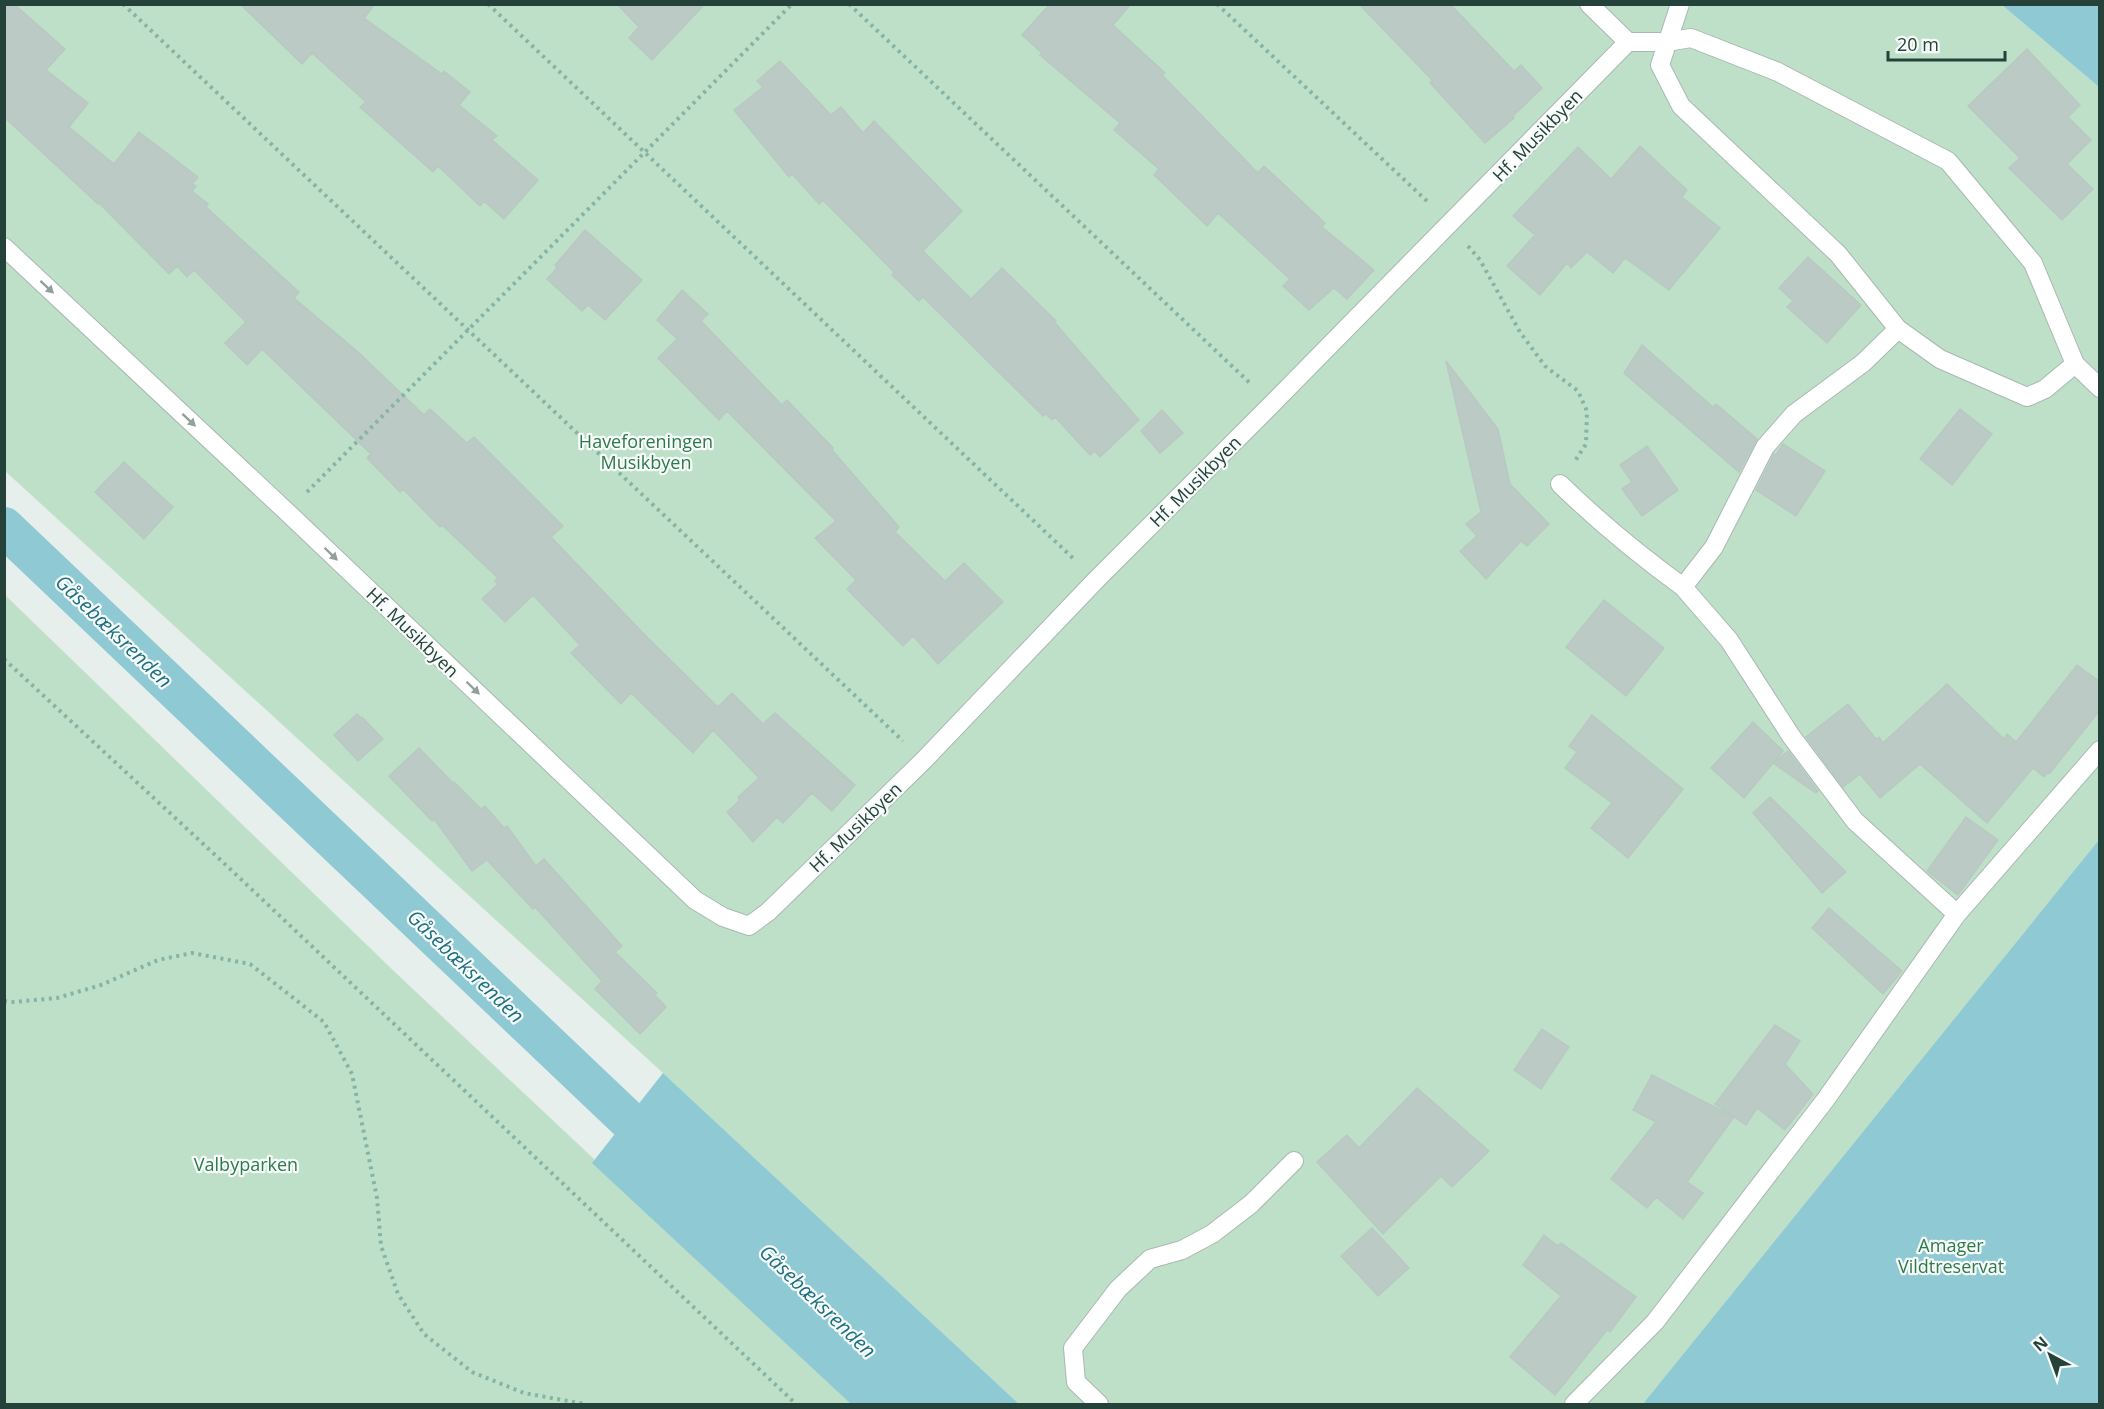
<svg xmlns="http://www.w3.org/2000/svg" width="2104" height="1409" font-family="'Open Sans',sans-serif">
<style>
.green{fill:#bfe0c8}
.water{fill:#8ec9d4}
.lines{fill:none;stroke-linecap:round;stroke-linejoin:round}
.canal{stroke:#8ec9d4;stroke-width:40}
.building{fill:#bbcac4;stroke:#b8c9c2;stroke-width:1.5}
.lane-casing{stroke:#a8b8b2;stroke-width:20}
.street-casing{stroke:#a8b8b2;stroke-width:20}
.path{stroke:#86b3a5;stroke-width:4;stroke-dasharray:3 4.5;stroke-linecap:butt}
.lane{stroke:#fff;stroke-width:18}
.street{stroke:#fff;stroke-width:18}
.oneway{fill:#92a09c}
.labels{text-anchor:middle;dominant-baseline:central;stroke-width:4.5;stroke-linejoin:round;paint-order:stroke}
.street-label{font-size:18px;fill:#24423a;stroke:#f7fbf9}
.park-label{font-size:18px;fill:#2d7a4b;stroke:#f7fbf9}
.water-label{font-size:20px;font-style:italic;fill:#1c6f80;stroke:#f7fbf9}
</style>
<rect width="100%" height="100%" fill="#e6efeb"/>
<path class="green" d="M 4,5 L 2002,5 L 2099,87 L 2099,1404 L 1019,1404 L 663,1073 L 5,471 Z
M 5,595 L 398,975 L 855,1404 L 5,1404 Z"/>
<path class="water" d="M 2002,5 L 2099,5 L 2099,87 Z
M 2099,840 L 2099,1404 L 1643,1404 Z
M 663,1073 L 1005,1391 L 1019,1404 L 851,1404 L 592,1163 Z"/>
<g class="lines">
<path class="canal" d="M 4,527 L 667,1157"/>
</g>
<path class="building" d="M 4,4 L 14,4 L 65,49 L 46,70 L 88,103 L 69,127 L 114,164 L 139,132 L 198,177 L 192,184 L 196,186 L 192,191 L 208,204 L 206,207 L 299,292 L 294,298 L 357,351 L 424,415 L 430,409 L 467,443 L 474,437 L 563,526 L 551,537 L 644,634 L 718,707 L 732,693 L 763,724 L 775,713 L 855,785 L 832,811 L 812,793 L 783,823 L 777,817 L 753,842 L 727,812 L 740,800 L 738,797 L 759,778 L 713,730 L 693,753 L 631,693 L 621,704 L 571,653 L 580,645 L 533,595 L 505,622 L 482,599 L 498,584 L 495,581 L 498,578 L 442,525 L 440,527 L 403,489 L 400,492 L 367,458 L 371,454 L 262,349 L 247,365 L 225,343 L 246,322 L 194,270 L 187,277 L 177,266 L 169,274 L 99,203 L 98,204 L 4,117 Z
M 240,4 L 375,4 L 364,18 L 442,74 L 444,71 L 470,92 L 459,105 L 497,136 L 492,140 L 538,180 L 504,219 L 484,201 L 480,206 L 438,166 L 433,172 L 360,107 L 366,102 L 312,53 L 302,64 Z
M 617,4 L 705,4 L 652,60 L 629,38 L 639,27 Z
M 1050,4 L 1131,4 L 1113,25 L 1165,73 L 1162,75 L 1258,173 L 1264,166 L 1325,223 L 1322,227 L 1374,270 L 1347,299 L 1334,288 L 1309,310 L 1283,286 L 1290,279 L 1218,213 L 1207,226 L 1154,175 L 1159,169 L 1114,130 L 1120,123 L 1040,55 L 1042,53 L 1022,35 Z
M 1359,4 L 1450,4 L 1514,71 L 1521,65 L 1542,88 L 1513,116 L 1514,118 L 1485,143 L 1430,83 L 1432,80 Z
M 2027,49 L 2080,105 L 2068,117 L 2091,140 L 2067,164 L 2093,189 L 2062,220 L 2009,168 L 2020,158 L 1968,106 Z
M 780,61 L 831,115 L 841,107 L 863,133 L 874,121 L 962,211 L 923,251 L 971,299 L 1002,268 L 1056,321 L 1055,323 L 1139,420 L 1100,457 L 1095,451 L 1090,455 L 1055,417 L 1052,420 L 1046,414 L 1043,416 L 923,297 L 919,301 L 892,275 L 894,272 L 823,200 L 819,204 L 792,174 L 789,177 L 734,110 L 763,87 L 757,81 Z
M 1640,146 L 1687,190 L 1682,197 L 1720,228 L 1669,290 L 1625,258 L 1613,273 L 1587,252 L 1571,268 L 1567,263 L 1540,295 L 1507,266 L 1535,235 L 1513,216 L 1578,147 L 1611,179 Z
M 585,230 L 642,280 L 605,320 L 588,305 L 582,311 L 547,279 L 557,268 L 555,265 Z
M 1808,257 L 1861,305 L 1827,343 L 1787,307 L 1793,301 L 1779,288 Z
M 682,290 L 708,314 L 701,321 L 782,405 L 787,400 L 833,448 L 832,450 L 899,527 L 895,532 L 945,581 L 964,563 L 1003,602 L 938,664 L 913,636 L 903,646 L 847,589 L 856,580 L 815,538 L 836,521 L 727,411 L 719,420 L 658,358 L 677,339 L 657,320 Z
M 1642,345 L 1713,407 L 1716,404 L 1757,439 L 1739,472 L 1624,373 Z
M 1446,361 L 1498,429 L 1510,484 L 1549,524 L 1527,546 L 1521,541 L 1486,579 L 1460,551 L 1477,536 L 1466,524 L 1481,512 Z
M 1960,409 L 1992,434 L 1952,485 L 1920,459 Z
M 1162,410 L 1183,433 L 1160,453 L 1141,431 Z
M 1783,444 L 1825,471 L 1796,516 L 1756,490 L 1774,454 L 1776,455 Z
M 1647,446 L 1678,490 L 1642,516 L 1622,489 L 1632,482 L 1620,465 Z
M 124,462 L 173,507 L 144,539 L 95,492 Z
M 1604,600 L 1664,648 L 1626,696 L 1566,647 Z
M 2077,665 L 2100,682 L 2100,710 L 2050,773 L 2048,772 L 2044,777 L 2033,768 L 1987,823 L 1920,764 L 1880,798 L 1860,774 L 1843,787 L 1806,737 L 1848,704 L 1876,739 L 1879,737 L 1883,743 L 1947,684 L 2004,739 L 2007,734 L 2016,742 Z
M 357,714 L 361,718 L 362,717 L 383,739 L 358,761 L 334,735 Z
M 1592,715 L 1683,789 L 1628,858 L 1591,828 L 1612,803 L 1565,768 L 1577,752 L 1569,746 Z
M 1753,722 L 1783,751 L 1744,798 L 1711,768 Z
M 419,748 L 453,783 L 454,782 L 481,809 L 485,806 L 504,828 L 507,826 L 536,866 L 544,859 L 622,946 L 615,952 L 657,993 L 655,995 L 666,1007 L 640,1034 L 595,989 L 602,981 L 535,907 L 533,909 L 487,860 L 472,871 L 434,819 L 432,821 L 389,776 Z
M 1788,751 L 1818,791 L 1816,793 L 1773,763 Z
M 1770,797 L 1846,872 L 1822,893 L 1753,813 Z
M 1966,817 L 1998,840 L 1958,895 L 1927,871 Z
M 1829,908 L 1902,971 L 1883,994 L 1812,928 Z
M 1775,1025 L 1800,1041 L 1785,1064 L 1813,1094 L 1785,1130 L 1757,1108 L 1746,1125 L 1715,1104 Z
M 1542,1029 L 1569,1047 L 1541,1089 L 1514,1070 Z
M 1652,1075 L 1734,1117 L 1687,1182 L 1703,1193 L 1683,1219 L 1656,1197 L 1647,1208 L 1611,1179 L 1656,1122 L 1633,1110 Z
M 1417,1088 L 1489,1151 L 1452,1187 L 1441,1176 L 1383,1234 L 1317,1162 L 1347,1135 L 1359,1148 Z
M 1372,1228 L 1409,1268 L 1378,1296 L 1341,1256 Z
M 1544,1235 L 1558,1246 L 1561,1243 L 1636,1297 L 1610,1332 L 1607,1330 L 1555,1395 L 1510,1357 L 1561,1296 L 1523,1265 Z"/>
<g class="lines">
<g class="lane-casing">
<path id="lane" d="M 1680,4 L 1660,65 L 1681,106 L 1838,254 L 1898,329 L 1940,359 L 2027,397 L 2045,389 L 2075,364
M 1628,42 L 1667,42 L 1691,38 L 1778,72 L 1948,161 L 2033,263 L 2075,364 L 2100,388
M 1898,329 L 1863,363 L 1794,414 L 1765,447 L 1714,547 L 1683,587 L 1729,640 L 1791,736 L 1855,821 L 1957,914
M 1560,484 C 1599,522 1639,555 1683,587
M 1099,1404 L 1076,1382 L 1073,1348 L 1118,1289 L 1150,1259 L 1182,1250 L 1212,1234 L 1251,1204 L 1294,1161
M 1574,1404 L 1655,1322 L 1826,1099 L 1957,914 L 2100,750"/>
</g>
<g class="street-casing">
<path id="street" d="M 4,247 L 287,512 L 695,900 L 723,917 L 749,926 L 768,912 L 924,760 L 1096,580 L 1272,404 L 1628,42 L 1589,4"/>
</g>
<path class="path" d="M 123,4 L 903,741
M 488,4 L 1076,561
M 849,4 L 1252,385
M 1217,4 L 1429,203
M 1468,246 L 1480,260 L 1520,332 L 1545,366 L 1578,391 L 1587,411 L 1586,444 L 1575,461
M 307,492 L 792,4
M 4,659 L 227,866 L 796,1404
M 4,1001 L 13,1002 L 57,998 L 101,985 L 158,960 L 192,953 L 250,964 L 324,1022 L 352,1074 L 377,1198 L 381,1246 L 398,1294 L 424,1334 L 472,1372 L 524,1393 L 585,1404"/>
<use href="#lane" class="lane"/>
<use href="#street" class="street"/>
</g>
<defs><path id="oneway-solid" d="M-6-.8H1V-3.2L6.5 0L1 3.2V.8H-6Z" transform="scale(1.5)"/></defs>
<g class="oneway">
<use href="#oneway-solid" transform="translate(47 287) rotate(43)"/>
<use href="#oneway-solid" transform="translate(189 420) rotate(43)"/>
<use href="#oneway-solid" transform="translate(331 554) rotate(44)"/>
<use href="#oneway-solid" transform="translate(473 688) rotate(44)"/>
</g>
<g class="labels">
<g class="street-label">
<text transform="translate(1537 135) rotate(-46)">Hf. Musikbyen</text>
<text transform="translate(1195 481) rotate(-45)">Hf. Musikbyen</text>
<text transform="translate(413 632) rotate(44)">Hf. Musikbyen</text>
<text transform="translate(855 827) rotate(-44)">Hf. Musikbyen</text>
</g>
<g class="park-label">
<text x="646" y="441">Haveforeningen<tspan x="646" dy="21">Musikbyen</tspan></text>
<text x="246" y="1164">Valbyparken</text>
<text x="1951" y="1245">Amager<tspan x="1951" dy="21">Vildtreservat</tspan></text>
</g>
<g class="water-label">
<text transform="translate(114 631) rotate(44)">Gåsebæksrenden</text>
<text transform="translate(466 966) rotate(44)">Gåsebæksrenden</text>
<text transform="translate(818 1301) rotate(44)">Gåsebæksrenden</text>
</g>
</g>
<rect width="2104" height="1409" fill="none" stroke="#24423a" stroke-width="12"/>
<g transform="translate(2050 1355) rotate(319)" stroke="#f7fbf9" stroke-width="4.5" paint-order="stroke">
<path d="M0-4.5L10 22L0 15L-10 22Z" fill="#24423a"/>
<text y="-9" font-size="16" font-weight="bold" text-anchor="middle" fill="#24423a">N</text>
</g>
<path d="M1888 51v9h117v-9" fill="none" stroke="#24423a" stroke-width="3"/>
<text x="1897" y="51" font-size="18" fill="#24423a" stroke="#f7fbf9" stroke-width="4.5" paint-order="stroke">20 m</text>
</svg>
